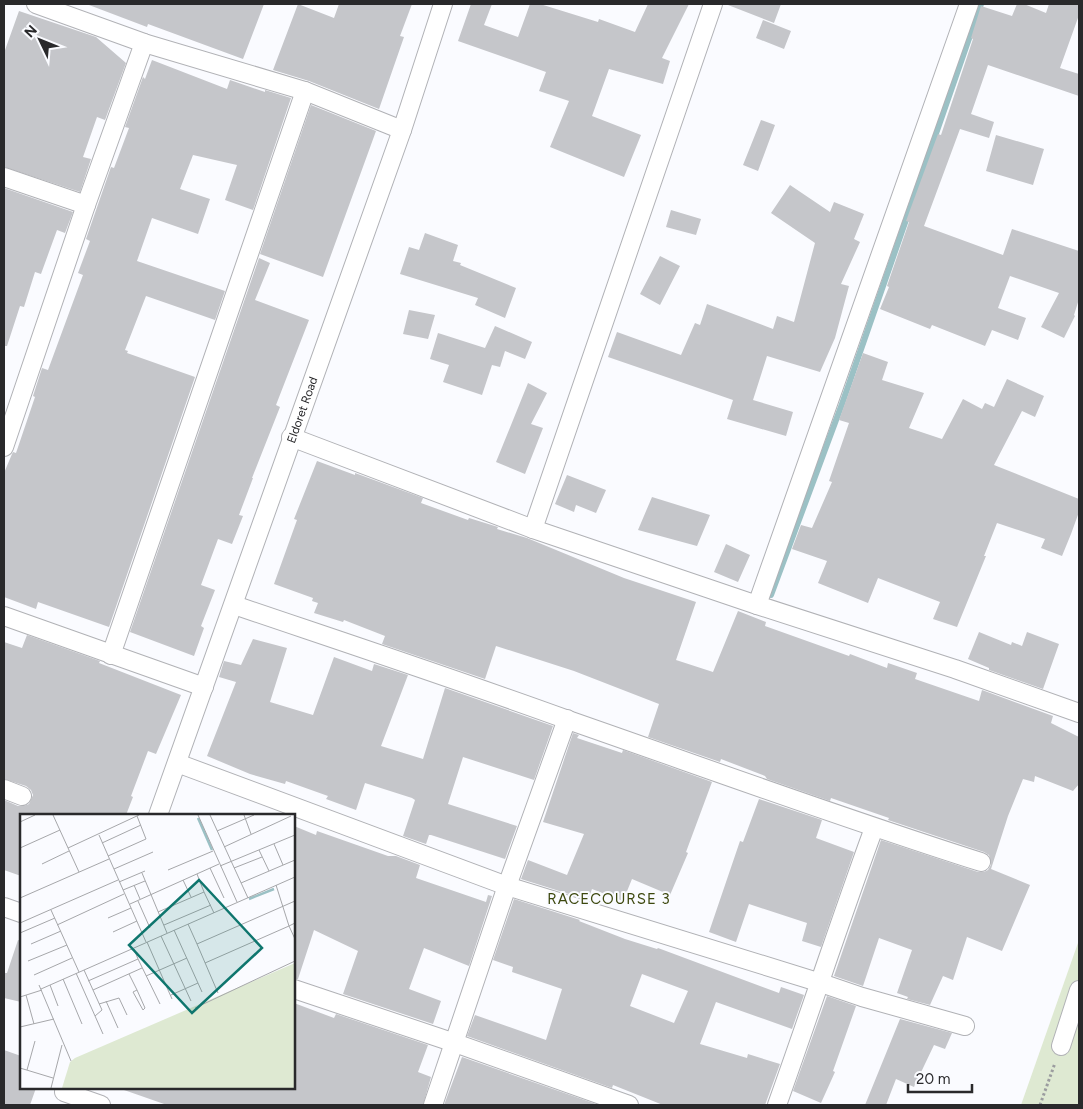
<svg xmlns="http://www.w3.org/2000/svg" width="1083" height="1109" font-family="Figtree,sans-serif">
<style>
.green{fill:#dee9d2}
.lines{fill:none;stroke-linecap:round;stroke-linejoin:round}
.stream{stroke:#9bc1c5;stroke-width:6}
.building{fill:#c5c6ca;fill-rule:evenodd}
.street-casing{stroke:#b1b2b6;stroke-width:20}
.path{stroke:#9b9c9f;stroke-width:3;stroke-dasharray:2.5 2.5;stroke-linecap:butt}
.street{stroke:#fff;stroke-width:18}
.labels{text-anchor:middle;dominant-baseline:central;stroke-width:4;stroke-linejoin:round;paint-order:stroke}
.street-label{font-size:12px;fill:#29292b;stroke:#fafbff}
.quarter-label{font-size:15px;letter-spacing:1px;fill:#3d480e;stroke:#fafbff}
.inset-river{fill:none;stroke:#9bc1c5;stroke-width:2.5}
.inset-road{fill:none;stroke:#a6a7aa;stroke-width:1}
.view{fill:#0f766e;fill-opacity:0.15;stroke:#0f766e;stroke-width:2.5}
.inset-edge{fill:none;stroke:#29292b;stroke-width:2.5}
</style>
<rect width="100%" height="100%" fill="#fafbff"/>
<path class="green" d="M 1079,940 L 1079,1105 L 1021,1105 Z"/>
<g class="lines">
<path class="stream" d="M 771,595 L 842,404 L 981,4"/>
</g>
<path class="building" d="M 90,4 L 264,4 L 243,59 L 148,24 L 147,27 L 89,5 Z
M 298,4 L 334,18 L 339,4 L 412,4 L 400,36 L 404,37 L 379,109 L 309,81 L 273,70 Z
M 471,4 L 492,4 L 484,25 L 518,37 L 530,4 L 540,4 L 598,22 L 599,19 L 635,32 L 648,4 L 689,4 L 662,58 L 670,61 L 663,84 L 609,69 L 592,116 L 641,135 L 624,177 L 550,147 L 569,101 L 539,91 L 546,72 L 458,41 Z
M 728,4 L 781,4 L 774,23 L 728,5 Z
M 1017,4 L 1024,4 L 1046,13 L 1049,4 L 1079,4 L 1079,15 L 1060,68 L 1079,74 L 1079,96 L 988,65 L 971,114 L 994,122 L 989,138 L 960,129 L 924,226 L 1003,255 L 1012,229 L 1079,251 L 1079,299 L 1074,315 L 1075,316 L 1064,338 L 1041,327 L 1059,293 L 1010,276 L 998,308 L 1026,318 L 1018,340 L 992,330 L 985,346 L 932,325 L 930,329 L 880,309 L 889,287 L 887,286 L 909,222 L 906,221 L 938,134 L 941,135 L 973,39 L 971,38 L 981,6 L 1012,16 Z
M 19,11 L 96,37 L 126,63 L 105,120 L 97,117 L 83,157 L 91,159 L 80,192 L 4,167 L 4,53 Z
M 763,20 L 791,31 L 784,49 L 756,38 Z
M 152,60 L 227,89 L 230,80 L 265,92 L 265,90 L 291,98 L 253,210 L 225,200 L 237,165 L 193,155 L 180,189 L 210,199 L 198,234 L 152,218 L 137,261 L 225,291 L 215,320 L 146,296 L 125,350 L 128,351 L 127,353 L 195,377 L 109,627 L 38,602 L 36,609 L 4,597 L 4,473 L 12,454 L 13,452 L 16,453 L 35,397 L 33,396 L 42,368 L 48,370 L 83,275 L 78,273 L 90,241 L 86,239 L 111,167 L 114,168 L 129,128 L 125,127 L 143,77 L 145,79 Z
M 311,105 L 376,131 L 323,277 L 260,254 Z
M 761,120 L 775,125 L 758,171 L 743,165 Z
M 996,135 L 1044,149 L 1033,185 L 986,171 Z
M 790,185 L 830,212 L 834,202 L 864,214 L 854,239 L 860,242 L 841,284 L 849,286 L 835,338 L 820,372 L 767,356 L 753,400 L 793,412 L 786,436 L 727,419 L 733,400 L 608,357 L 617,332 L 681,355 L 695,323 L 700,325 L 707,304 L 773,329 L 777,316 L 794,322 L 815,243 L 771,213 Z
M 4,188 L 73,212 L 65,233 L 57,230 L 41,274 L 35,272 L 24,307 L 20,306 L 7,346 L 4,346 Z
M 671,210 L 701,219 L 696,235 L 666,227 Z
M 425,233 L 458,245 L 453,261 L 461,263 L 460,265 L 516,288 L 505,318 L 475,305 L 478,298 L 400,274 L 409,247 L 419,250 Z
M 660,256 L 680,266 L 660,305 L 640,294 Z
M 259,258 L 270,263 L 255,300 L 309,320 L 276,405 L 280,407 L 252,478 L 253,478 L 239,515 L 243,516 L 232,544 L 218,539 L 201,585 L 215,590 L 201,626 L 204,628 L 194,656 L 130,632 Z
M 409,310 L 435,315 L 428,339 L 403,334 Z
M 495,326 L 532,342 L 525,359 L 505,351 L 500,367 L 492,365 L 482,395 L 443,382 L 449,365 L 430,359 L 438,333 L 485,348 Z
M 863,353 L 888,362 L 882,380 L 924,393 L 909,428 L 942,439 L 963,399 L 982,409 L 985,403 L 994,407 L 1007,379 L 1044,396 L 1035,417 L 1022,411 L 994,465 L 1079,499 L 1079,512 L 1071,534 L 1062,556 L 1041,548 L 1045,539 L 997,523 L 984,556 L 986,556 L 957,627 L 933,619 L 940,602 L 878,578 L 868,603 L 818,583 L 827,561 L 792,549 L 801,525 L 812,528 L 832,482 L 829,481 L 849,423 L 839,420 Z
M 528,383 L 547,393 L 531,424 L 543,428 L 525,474 L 496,462 Z
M 317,461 L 355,475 L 355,473 L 423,498 L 421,503 L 468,520 L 469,518 L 498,527 L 497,529 L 527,538 L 624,578 L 696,602 L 676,660 L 713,672 L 738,611 L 766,622 L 765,626 L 849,656 L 850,654 L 887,668 L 888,663 L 917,673 L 915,679 L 979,701 L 982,690 L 1053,716 L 1051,723 L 1079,737 L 1079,784 L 1073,791 L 1035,776 L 1034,782 L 1023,779 L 1008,816 L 991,869 L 1030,885 L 1002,951 L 967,937 L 953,980 L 943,976 L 930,1005 L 907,999 L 908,997 L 897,993 L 912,950 L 879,938 L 863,986 L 834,976 L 881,840 L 978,872 L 984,872 L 988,870 L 991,865 L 989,855 L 984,852 L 888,820 L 889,818 L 831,798 L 830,801 L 767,779 L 765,776 L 721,759 L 720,762 L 648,737 L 659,704 L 574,671 L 496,646 L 485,679 L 382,644 L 385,636 L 344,620 L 343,622 L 314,613 L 318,603 L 312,601 L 313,598 L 274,584 L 297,520 L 294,519 Z
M 567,475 L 606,490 L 596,513 L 576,505 L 574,512 L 555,504 Z
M 652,497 L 710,515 L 697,546 L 638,530 Z
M 726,544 L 750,555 L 738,582 L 714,572 Z
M 979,632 L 1011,645 L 1012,642 L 1022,646 L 1027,632 L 1059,644 L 1043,689 L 989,670 L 989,668 L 968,659 Z
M 27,635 L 100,661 L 99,663 L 181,695 L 156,754 L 148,751 L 131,796 L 133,797 L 126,815 L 21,815 L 21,876 L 4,870 L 4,800 L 18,806 L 24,806 L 29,804 L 33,795 L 31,790 L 26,786 L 4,779 L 4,642 L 22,648 Z
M 253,639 L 287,648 L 270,702 L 313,715 L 334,657 L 372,671 L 374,664 L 408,675 L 381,746 L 423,759 L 445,688 L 553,726 L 534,780 L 463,757 L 448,804 L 517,826 L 505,859 L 431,835 L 429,835 L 426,844 L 403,836 L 415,800 L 412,798 L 365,783 L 356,810 L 326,799 L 328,796 L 286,781 L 285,784 L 250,774 L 207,756 L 236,682 L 219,677 L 224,661 L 241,665 Z
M 573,733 L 579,735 L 577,738 L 622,753 L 623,750 L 712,782 L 686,852 L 688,853 L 670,895 L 632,879 L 623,901 L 592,889 L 588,900 L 521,879 L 528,860 L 567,875 L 584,834 L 543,822 Z
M 759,799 L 822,820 L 816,838 L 854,852 L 821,947 L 802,941 L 807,923 L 749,904 L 736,942 L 709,932 L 740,841 L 743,842 Z
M 294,826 L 316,835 L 317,831 L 388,856 L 396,856 L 420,865 L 416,878 L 486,902 L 488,895 L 492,896 L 469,966 L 424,948 L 409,989 L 441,1001 L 433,1024 L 343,994 L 358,951 L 314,930 L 298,979 L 294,979 Z
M 514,899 L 580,920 L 579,921 L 625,939 L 657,949 L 658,948 L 779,993 L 781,987 L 804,995 L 792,1029 L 716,1002 L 700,1044 L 747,1058 L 748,1054 L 780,1064 L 765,1105 L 663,1105 L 613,1085 L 612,1088 L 467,1036 L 475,1015 L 546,1040 L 562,989 L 512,972 L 513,967 L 493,960 ZM 642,974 L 688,991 L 674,1023 L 630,1006 Z
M 18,940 L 21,941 L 21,1002 L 4,998 L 4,973 L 7,973 Z
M 827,996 L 856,1006 L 833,1071 L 835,1072 L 821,1103 L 793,1091 Z
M 294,1003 L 334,1018 L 336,1014 L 428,1045 L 418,1072 L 431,1077 L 423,1105 L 167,1105 L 124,1090 L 125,1088 L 294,1088 Z
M 900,1019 L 952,1033 L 945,1049 L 934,1045 L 914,1087 L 896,1079 L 886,1105 L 865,1105 Z
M 4,1050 L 21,1056 L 21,1088 L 36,1088 L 30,1105 L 4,1105 Z
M 462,1057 L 596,1104 L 444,1105 Z"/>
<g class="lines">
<g class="street-casing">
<g id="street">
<path d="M 144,43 L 305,91 L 402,130"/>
<path d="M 4,177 L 86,205"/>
<path d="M 291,437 L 533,529 L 713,4"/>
<path d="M 4,447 L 86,205 L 144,43 L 36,4"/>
<path d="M 533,529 L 757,605 L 955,669 L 1079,713"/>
<path d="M 234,605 C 346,643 458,680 568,720 C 706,768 842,818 981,862"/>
<path d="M 757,605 L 969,4"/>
<path d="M 4,616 L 204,687"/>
<path d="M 111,655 L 305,91"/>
<path d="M 177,763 L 507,886 L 821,983 L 862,997 L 965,1026"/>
<path d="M 4,789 L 22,796"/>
<path id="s1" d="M 158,815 L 402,130 L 443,4"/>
<path d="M 4,907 L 21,913"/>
<path d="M 294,989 L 455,1043 L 629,1105"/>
<path d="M 1061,1046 L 1079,990"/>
<path d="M 64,1092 L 101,1105"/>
<path d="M 433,1105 L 507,886 L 567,719"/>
<path d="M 777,1105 C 810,1013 840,920 874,828"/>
</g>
</g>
<path class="path" d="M 1040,1105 L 1055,1063"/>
<use href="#street" class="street"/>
</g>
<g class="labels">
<g class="street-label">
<text stroke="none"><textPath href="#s1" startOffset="430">Eldoret Road</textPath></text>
</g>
<g class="quarter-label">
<text x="609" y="899">RACECOURSE 3</text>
</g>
</g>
<g transform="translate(20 814)">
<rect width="275" height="275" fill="#fafbff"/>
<path d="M 275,149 L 275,274 L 42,274 L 50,248 L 55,244 Z" fill="#dee9d2"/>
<path class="inset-river" d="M 178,4 L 192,36M 229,85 L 254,75"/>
<path class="inset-road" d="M 33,1 L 59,58M 178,1 L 217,88M 190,1 L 228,84M 224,1 L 231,20M 0,8 L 15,1M 197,17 L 234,1M 79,21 L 126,128M 82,29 L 121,11M 254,30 L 263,51M 204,33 L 271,2M 0,34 L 40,16M 48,34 L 119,1M 239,36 L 249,57M 88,42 L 126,25 L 117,2M 22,50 L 49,37M 200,52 L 275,21M 190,54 L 204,84M 214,54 L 242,43M 94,55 L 133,38M 148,56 L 193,37M 122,59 L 147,119M 163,66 L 171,83M 99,68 L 125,57M 221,69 L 275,46M 114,71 L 120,85M 256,71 L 269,112 L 275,109M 103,76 L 125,67M 184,78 L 194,99M 0,84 L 89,45M 118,87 L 130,114M 110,90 L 199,50M 31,96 L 59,158M 138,98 L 184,78 L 177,60M 88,104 L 111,94M 0,109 L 98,66M 168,110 L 177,130 L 275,87M 37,111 L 104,80M 144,111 L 191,91M 154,116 L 182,178M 93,118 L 117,107M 0,119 L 35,104M 141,122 L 171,187M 127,128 L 152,185M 11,130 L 41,117M 177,130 L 198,179M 118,145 L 140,190M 8,147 L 47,131M 185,149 L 269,112 L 275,125M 64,156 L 82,196 L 75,202M 56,159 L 83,220M 109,160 L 117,176 L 125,194 L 123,196 L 113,178 L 117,176M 14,161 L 52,144M 126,162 L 167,144M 43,165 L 62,210M 68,167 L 118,145 L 114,135M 19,171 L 51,247M 30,171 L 38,192M 21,175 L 275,63M 73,176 L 122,154M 6,181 L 14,210M 151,181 L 178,169M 0,183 L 22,176M 86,187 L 98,214M 79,190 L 99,184 L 107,201M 175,194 L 275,147M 0,213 L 34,205M 0,254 L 33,264M 7,256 L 15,227M 31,274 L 42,231"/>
<path class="view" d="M 179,66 L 242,134 L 172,199 L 109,131 Z"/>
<rect width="275" height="275" class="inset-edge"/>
</g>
<rect width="1083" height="1109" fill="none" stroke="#29292b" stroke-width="10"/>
<g transform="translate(40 40) rotate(313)" stroke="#fafbff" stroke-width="4" paint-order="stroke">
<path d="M0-4L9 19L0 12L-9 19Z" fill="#29292b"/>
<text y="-8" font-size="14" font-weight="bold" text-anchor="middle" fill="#29292b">N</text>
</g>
<path d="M908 1084v8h64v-8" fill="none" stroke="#29292b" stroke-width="2.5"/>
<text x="916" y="1084" font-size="15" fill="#29292b" stroke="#fafbff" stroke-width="4" paint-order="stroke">20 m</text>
</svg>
